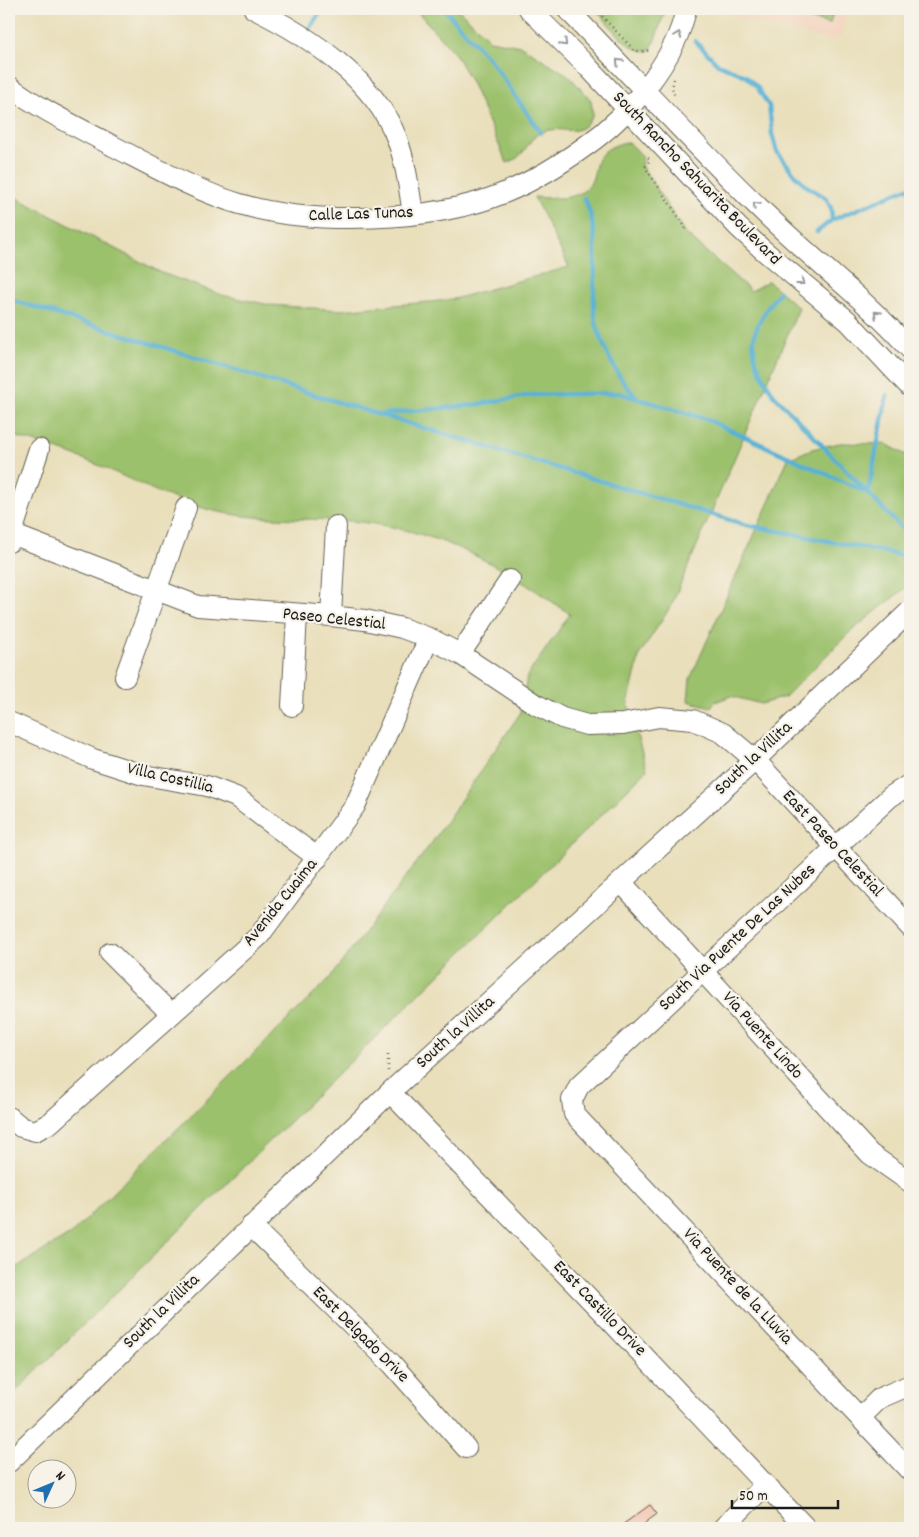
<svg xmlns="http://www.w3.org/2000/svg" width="919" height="1537" font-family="Dekko,sans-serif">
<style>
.built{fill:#f2d4be}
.green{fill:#9cc16c;stroke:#5c6e44}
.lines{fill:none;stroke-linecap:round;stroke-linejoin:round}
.stream{stroke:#57b1d4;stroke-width:4.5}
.building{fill:#f1a88c}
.minor-casing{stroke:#646054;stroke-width:22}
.path{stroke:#646054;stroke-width:2.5;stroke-dasharray:1 4;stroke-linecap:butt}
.minor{stroke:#fff;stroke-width:20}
.oneway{stroke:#999}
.labels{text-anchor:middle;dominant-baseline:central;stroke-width:4.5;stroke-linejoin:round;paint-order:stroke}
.street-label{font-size:18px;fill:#1c1c1c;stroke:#f7f3e8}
</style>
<rect width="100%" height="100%" fill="#f7f3e8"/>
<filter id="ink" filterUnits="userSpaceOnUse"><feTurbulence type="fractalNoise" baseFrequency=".02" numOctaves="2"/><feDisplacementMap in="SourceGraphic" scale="10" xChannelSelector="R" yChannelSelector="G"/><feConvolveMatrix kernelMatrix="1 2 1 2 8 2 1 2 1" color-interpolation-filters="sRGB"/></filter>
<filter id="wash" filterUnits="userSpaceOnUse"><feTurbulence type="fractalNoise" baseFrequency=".0096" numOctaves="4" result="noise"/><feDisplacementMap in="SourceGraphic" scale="20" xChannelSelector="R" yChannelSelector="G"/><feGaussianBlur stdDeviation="1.12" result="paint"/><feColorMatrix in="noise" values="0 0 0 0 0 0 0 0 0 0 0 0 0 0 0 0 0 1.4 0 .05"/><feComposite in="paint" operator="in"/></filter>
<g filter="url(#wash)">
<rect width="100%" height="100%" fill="#e9dfbb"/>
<path class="built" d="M 725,9 L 848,9 L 841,35 L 833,41 L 741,19 Z"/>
<path class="green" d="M 415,9 L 458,9 L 490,40 L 521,46 L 568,75 L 591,100 L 593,115 C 578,141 566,125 545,131 C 526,136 529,156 507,163 L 471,82 L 455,54 Z
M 595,9 L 666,9 L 651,50 C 630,57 609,22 595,9 Z
M 770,9 L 834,9 L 830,24 Z
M 622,143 L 630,143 L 643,157 L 641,165 L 685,233 L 751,291 L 768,281 L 799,308 L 671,606 L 640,654 L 628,704 L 647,770 L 9,1398 L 9,1272 L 72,1233 L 329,979 L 433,841 L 521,712 L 527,676 L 570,614 C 499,564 439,529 350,521 C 299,517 245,522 196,506 C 159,495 124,475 88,461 C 62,450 35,442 9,435 L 9,194 L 162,273 L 222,295 L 270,305 L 340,310 L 450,300 L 569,267 L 534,197 C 550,198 571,201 585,190 C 602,176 585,154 622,143 Z
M 840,443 L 886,444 L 910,457 L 910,584 L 849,633 L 785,697 L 761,704 L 731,696 L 715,702 L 711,707 L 688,701 L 690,679 L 788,459 L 812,449 Z"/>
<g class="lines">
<path class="stream" d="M 444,9 L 491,61 L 541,133
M 308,30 L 323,9
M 695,41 L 718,64 L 746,76 L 757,87 L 769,106 L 772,134 L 777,152 L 796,176 L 808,187 L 826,198 L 831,208 L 832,220
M 584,198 C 601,231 593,272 594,308 C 595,333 617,380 636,396
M 817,232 L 832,220 L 910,187
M 779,292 C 747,334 745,350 774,395 L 910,537
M 9,299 L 341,403 L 747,525 L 910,557
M 383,414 L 474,405 L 531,395 L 619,393 L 706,419 L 868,493 L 887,395"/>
</g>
<g id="blocks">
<path class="building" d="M 650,1505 L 657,1514 L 638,1528 L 618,1528 Z"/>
</g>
</g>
<g filter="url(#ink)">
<use href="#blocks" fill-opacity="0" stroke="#646054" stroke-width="1"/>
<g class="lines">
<g class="minor-casing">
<path id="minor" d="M 254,9 C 309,36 374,79 397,139 C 406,163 409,188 413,214
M 529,9 L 588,67 L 738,227 L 763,250 L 848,321 L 910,387
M 567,9 C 635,79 701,153 772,220 C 818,264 868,302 910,349
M 9,86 C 41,110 78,127 113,146 C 154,167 196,191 240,204 C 312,226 434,222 504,193 C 534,181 561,164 587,145 C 628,116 676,60 686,9
M 9,533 L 198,606 L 331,616 L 365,620 L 402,628 L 429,638 L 460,654 L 535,704 L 562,718 L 587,725 L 623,724 L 659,717 L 693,720 L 723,733 L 755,760 L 910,927
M 9,542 L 39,449
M 331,616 L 336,526
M 460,654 L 510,580
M 125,677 L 186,508
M 292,706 L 297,615
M 9,722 L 93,759 L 143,775 L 207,786 L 236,797 L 318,858
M 910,784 L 890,797 L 579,1086 L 572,1100 L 574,1114 L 910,1471
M 621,882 L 870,1154 L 910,1182
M 110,953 L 170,1013
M 390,1092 L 608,1318 L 806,1528
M 9,1117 L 21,1127 L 35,1131 L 50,1123 L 259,936 L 355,806 L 429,638
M 251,1226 L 392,1364 L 466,1448
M 860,1418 L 880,1398 L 910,1385
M 9,1462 L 390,1092 L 755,760 L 910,611
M 723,1528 L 765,1485"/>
</g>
<path class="path" d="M 595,9 L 633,49 L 641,52 L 651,50
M 674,79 L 672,88 L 675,97
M 648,158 L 650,160 L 645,167 L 686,228 L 683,231
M 388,1071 L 388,1052"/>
<use href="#minor" class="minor"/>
</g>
<defs><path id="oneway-chevron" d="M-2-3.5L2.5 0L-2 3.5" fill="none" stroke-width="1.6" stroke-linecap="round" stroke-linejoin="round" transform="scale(1.25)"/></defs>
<g class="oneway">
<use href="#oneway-chevron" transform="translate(678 35) rotate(-69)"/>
<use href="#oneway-chevron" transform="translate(564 43) rotate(46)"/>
<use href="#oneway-chevron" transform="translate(619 62) rotate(-134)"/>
<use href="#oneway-chevron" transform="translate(756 205) rotate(-135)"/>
<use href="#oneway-chevron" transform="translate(801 282) rotate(38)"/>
<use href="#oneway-chevron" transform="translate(877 314) rotate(-136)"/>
</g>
</g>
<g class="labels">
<g class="street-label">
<text transform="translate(696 179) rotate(46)">South Rancho Sahuarita Boulevard</text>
<text transform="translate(361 215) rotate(-2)">Calle Las Tunas</text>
<text transform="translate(334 620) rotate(6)">Paseo Celestial</text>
<text transform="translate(754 759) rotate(-43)">South la Villita</text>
<text transform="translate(170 779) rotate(13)">Villa Costillia</text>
<text transform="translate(832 844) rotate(47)">East Paseo Celestial</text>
<text transform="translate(281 903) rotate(-51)">Avenida Cuaima</text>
<text transform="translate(738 938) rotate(-43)">South Via Puente De Las Nubes</text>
<text transform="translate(456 1033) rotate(-42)">South la Villita</text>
<text transform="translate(762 1036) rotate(48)">Via Puente Lindo</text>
<text transform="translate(737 1287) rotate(47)">Via Puente de la Lluvia</text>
<text transform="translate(599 1309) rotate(46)">East Castillo Drive</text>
<text transform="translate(162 1312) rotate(-44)">South la Villita</text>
<text transform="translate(360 1335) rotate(45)">East Delgado Drive</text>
</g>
</g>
<rect width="919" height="1537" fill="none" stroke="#f7f3e8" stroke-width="30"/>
<g transform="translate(52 1484) rotate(46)"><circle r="24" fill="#f7f3e8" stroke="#9f9d96"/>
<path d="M0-4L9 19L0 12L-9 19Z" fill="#1f6fb2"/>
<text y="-8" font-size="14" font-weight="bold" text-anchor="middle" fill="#1c1c1c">N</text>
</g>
<path d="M732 1500v8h106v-8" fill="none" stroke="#1c1c1c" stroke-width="2.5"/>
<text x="739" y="1500" font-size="15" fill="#1c1c1c" stroke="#f7f3e8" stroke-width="4" paint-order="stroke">50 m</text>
</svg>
